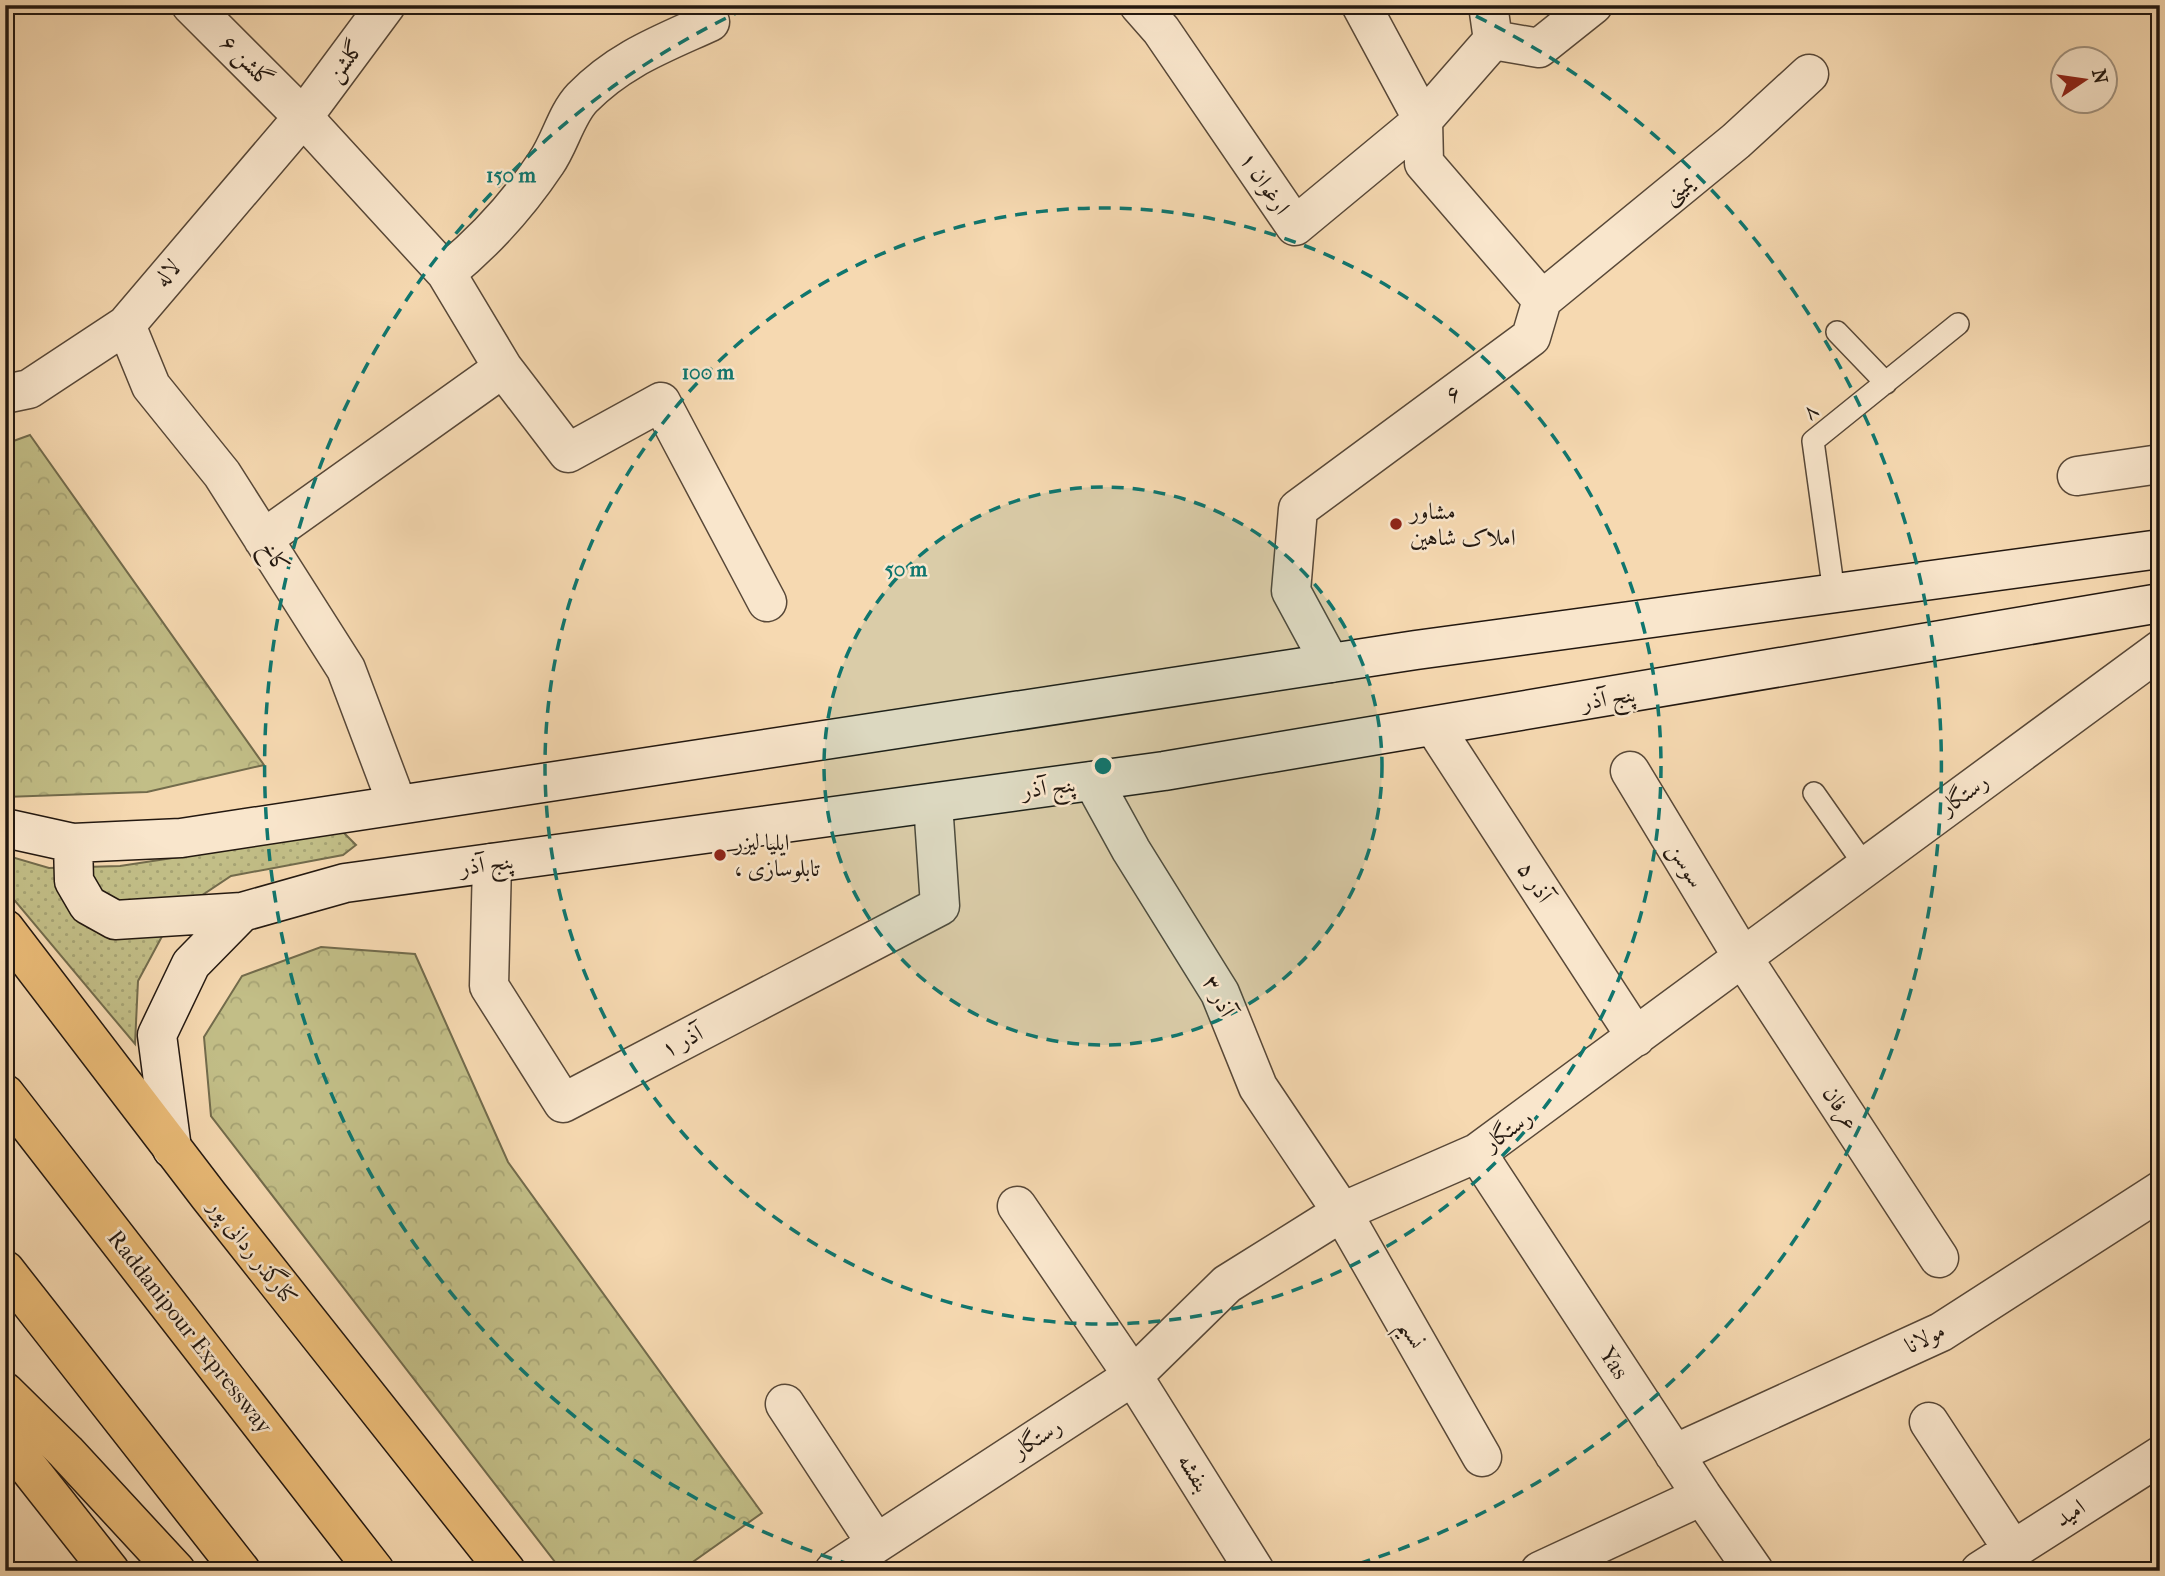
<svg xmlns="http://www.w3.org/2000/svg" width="2165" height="1576" font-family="'IM FELL French Canon',Amiri,serif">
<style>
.grass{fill:url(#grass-dots);stroke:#726b4c;stroke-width:2}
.forest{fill:url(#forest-crowns);stroke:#726b4c;stroke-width:2}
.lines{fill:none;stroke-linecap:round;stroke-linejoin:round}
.lane-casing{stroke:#584838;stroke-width:24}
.street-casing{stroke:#584838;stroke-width:41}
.secondary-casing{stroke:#231810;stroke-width:41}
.primary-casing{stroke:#231810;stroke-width:41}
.highway-casing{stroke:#231810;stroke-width:41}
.lane{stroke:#f9e6cc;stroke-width:21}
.street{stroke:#f9e6cc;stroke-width:38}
.secondary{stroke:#f9e6cc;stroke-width:38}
.primary{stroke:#ebbc78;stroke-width:38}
.highway{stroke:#ebbc78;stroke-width:38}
.ring{fill:none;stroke:#0f766e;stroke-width:3.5;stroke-dasharray:12 9}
.poi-dot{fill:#8f2418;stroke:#f9e6cc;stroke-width:2.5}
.labels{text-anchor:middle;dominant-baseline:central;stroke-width:5;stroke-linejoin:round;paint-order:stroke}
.street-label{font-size:23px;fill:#231810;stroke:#f9e6cc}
.poi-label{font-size:23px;fill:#231810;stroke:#f9e6cc;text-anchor:start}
.centre{fill:#0f766e;stroke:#f9e6cc;stroke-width:3.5}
.ring-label{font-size:21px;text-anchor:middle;font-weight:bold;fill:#0f766e;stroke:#f9e6cc;stroke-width:5;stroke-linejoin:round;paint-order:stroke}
</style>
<defs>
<pattern id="grass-dots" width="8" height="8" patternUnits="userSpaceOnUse" patternTransform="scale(1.75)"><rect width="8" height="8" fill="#c2be87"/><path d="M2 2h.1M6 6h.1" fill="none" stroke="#a6a374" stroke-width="1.8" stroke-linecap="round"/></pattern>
<pattern id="forest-crowns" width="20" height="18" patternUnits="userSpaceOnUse" patternTransform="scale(1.75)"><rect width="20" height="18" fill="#c2be87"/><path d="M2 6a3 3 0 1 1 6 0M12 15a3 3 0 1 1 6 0" fill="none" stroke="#a6a374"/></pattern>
</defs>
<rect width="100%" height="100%" fill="#f6d9b1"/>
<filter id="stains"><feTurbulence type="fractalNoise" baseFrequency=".00286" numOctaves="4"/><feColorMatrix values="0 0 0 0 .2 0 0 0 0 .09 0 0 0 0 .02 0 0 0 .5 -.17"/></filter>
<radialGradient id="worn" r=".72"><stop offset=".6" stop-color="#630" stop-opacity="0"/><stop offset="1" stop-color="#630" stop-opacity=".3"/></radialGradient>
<path class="grass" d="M 343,832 L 356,845 L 343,855 L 231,876 L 174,914 L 138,981 L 135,1044 L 5,889 L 5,855 L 49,868 L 120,866 Z"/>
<path class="forest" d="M 30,435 L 264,765 L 147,792 L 5,797 L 5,444 Z
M 321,947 L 415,954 L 508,1162 L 762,1513 L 680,1571 L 562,1571 L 211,1116 L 204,1037 L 242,976 Z"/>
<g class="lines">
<g class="lane-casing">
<path id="lane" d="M 1837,332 L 1886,383
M 1834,593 L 1813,441 L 1958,324
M 1814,793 L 1866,867"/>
</g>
<g class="street-casing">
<path id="street" d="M 191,5 L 303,117 L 446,273 C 485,241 518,205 546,163 C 560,143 566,115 582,98 C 620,59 662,44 710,22
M 1139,5 L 1161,30 L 1295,226 L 1423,120 L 1493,40 L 1488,5
M 1493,40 L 1539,48 L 1593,5
M 446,273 L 503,368 L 568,453 L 661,402 L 767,602
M 1542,300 L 1736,141 L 1809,74
M 126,325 L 151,386 L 222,474 L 346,669 L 397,804
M 5,394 L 29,389 L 126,325 L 303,117 L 386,5
M 2077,476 L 2160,464
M 263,539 L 503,368
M 1330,663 L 1291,591 L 1298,509 L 1531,337 L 1542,300 L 1424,163 L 1423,120 L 1361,5
M 1435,728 L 1636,1037
M 1630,771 L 1743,958 L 1939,1258
M 1093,781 L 1131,850 L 1220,993 L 1258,1087 L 1342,1212 L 1482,1457
M 492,863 L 489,986 L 563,1103 L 940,906 L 933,803
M 1477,1153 L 1702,1496 L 1754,1571
M 1017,1206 L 1133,1376 L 1255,1571
M 785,1404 L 876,1543
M 1929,1422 L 2013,1550
M 1674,1454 L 1941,1332 L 2160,1191
M 834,1571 L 1133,1376 L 1227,1284 L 1342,1212 L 1477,1153 L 2160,650
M 1540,1571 L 1702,1496
M 1980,1571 L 2160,1456"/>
</g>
<g class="secondary-casing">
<path id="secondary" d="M 5,828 L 73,843 L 181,838 L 1416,650 L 2160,549
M 73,843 L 74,881 L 88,905 L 115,920 L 242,912
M 172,1149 L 157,1035 L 191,964 L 242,912 L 345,883 L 1164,771 L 2160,603"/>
</g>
<g class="primary-casing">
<path id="primary" d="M 5,929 L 209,1196 L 506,1571
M 5,1438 L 110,1571"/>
</g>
<g class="highway-casing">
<path id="highway" d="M 5,1094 L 375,1571
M 5,1270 L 241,1571
M 5,1392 L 66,1452 L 176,1571"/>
</g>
<use href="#lane" class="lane"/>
<use href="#street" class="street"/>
<use href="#secondary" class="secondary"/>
<use href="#primary" class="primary"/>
<use href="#highway" class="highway"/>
</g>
<circle cx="1103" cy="766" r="279" fill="#0f766e" fill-opacity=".12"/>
<g class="ring">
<circle cx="1103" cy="766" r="279"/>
<circle cx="1103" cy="766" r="558"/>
<path d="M872 1571A837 837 0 0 1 749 7M1457 7A837 837 0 0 1 1334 1571"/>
</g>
<g class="poi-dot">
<circle cx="1396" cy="524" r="7"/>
<circle cx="720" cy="855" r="7"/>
</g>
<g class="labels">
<g class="street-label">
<text transform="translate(247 61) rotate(45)">گلشن ۶</text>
<text transform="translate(345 61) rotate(-53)">گلشن</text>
<text transform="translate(1265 183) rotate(56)">ارغوان ۱</text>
<text transform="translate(1678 189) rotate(-39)">یمینی</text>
<text transform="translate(167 273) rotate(-49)">لاله</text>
<text transform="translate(1453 393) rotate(-36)">۶</text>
<text transform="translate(1810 411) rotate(-41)">۸</text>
<text transform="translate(275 557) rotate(58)">کاخ</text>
<text transform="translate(1609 698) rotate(-10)">پنج آذر</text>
<text transform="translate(1049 787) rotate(-8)">پنج آذر</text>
<text transform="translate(1964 794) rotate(-36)">رستگار</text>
<text transform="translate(487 864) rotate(-8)">پنج آذر</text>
<text transform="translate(1686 865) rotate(59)">سوسن</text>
<text transform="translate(1535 882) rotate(57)">آذر ۵</text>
<text transform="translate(1219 996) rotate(63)">آذر ۳</text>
<text transform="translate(682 1041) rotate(-27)">آذر ۱</text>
<text transform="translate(1841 1108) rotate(57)">عرفان</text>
<text transform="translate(1508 1130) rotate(-36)">رستگار</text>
<text transform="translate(253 1252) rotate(52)">کنارگذر ردانی پور</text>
<text transform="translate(190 1332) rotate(52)">Raddanipour Expressway</text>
<text transform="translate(1412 1334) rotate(60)">نسیم</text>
<text transform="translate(1925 1338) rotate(-27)">مولانا</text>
<text transform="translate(1614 1363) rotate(57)">Yas</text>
<text transform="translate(1037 1438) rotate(-33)">رستگار</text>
<text transform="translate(1194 1473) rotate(58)">بنفشه</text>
<text transform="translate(2070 1513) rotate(-33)">امید</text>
</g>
<g class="poi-label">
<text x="1410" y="511">مشاور<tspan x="1410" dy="26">املاک شاهین</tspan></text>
<text x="734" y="842">ایلیا لیزر<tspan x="734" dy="26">، تابلوسازی</tspan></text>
</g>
</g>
<circle cx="1103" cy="766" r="10" class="centre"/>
<g class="ring-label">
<text x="511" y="182">150 m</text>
<text x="708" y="379">100 m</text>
<text x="906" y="576">50 m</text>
</g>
<rect width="2165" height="1576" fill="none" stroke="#f6d9b1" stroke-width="28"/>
<rect x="7" y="7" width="2151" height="1562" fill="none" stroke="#231810" stroke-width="3.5"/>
<rect x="14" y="14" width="2137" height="1548" fill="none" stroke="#231810" stroke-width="2"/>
<g transform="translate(2084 80) rotate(77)"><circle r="33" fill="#f9e6cc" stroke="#a39481" stroke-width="2"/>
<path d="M0-5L12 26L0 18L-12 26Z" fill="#8f2418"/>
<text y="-10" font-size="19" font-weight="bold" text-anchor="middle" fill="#231810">N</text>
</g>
<rect width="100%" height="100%" filter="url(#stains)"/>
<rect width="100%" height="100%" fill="url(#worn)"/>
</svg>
